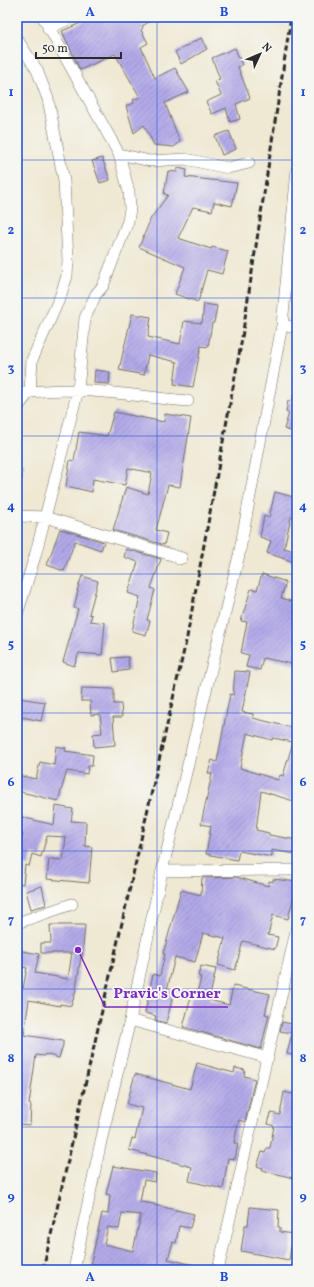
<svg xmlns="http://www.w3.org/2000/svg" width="314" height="1287" font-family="Vollkorn,serif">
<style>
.building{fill:url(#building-hatch);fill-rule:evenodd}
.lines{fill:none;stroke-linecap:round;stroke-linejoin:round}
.street-casing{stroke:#706d65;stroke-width:12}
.street{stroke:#fff;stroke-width:11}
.rail{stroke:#2b2b2b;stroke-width:3;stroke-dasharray:6 3;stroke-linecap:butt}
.grid{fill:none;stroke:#1d4ed8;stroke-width:1;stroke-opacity:0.55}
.leader{fill:none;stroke:#7b2cbf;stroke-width:1.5}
.callout-dot{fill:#7b2cbf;stroke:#f6f6f2;stroke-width:1.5}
.callout-label{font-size:15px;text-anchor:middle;font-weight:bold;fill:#7b2cbf;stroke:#f6f6f2;stroke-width:4;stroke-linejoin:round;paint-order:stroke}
.neatline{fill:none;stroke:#1d4ed8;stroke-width:1.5}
.grid-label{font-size:13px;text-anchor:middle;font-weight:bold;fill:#1d4ed8}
</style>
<defs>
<pattern id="building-hatch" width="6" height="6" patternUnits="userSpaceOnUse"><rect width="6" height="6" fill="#b2a9e9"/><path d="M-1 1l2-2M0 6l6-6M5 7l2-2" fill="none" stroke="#918abd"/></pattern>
</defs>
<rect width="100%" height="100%" fill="#f6f6f2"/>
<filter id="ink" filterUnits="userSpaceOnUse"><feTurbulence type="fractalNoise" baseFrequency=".025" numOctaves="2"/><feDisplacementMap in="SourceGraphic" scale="8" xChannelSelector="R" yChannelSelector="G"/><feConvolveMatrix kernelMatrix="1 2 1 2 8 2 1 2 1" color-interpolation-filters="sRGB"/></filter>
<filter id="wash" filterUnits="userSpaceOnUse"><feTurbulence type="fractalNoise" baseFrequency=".012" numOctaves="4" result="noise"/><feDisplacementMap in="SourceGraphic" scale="16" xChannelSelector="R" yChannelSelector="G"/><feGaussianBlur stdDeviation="0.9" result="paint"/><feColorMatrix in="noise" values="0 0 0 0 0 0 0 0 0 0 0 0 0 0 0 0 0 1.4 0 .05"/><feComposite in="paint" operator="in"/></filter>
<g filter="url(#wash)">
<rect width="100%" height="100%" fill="#efe8d2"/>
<g id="blocks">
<path class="building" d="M 95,17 L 157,17 L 142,26 L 143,28 L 141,30 L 148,43 L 141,47 L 155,78 L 175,68 L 189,92 L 165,103 L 180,142 L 174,147 L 154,145 L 144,125 L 134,133 L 126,106 L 134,103 L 133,100 L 140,97 L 115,54 L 80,70 L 62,31 Z
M 201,38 L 207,49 L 181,64 L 175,52 Z
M 235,48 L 242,65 L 238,67 L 250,98 L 236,104 L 240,119 L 230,122 L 226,108 L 212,114 L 206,102 L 221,95 L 215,81 L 220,79 L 212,58 Z
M 229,131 L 236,149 L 222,155 L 215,136 Z
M 102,158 L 110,180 L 100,183 L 92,161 Z
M 178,168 L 187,170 L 185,177 L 237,183 L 232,206 L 214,202 L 212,211 L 193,207 L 178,238 L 211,249 L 212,247 L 228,251 L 222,274 L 207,270 L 198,302 L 175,294 L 185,267 L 139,247 L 151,218 L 168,195 L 164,194 L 168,171 L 177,172 Z
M 204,304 L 217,306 L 214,323 L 212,323 L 208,347 L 201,346 L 193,387 L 174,384 L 177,362 L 148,355 L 144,375 L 119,370 L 132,314 L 151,317 L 148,337 L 180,344 L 184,321 L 202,323 Z
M 95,370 L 110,372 L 109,384 L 94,383 Z
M 294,394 L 297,394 L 297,433 L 284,429 L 289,413 L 286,412 L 288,401 L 292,402 Z
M 114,412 L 164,422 L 165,414 L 191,418 L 180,487 L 168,485 L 156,530 L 167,533 L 164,545 L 113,530 L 126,487 L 148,494 L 152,473 L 128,468 L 125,485 L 93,479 L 92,492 L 66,486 L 70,460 L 74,461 L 79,432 L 107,436 Z
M 275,492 L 297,498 L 297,518 L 291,517 L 284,548 L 297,552 L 297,563 L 267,553 L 271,541 L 260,537 L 264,516 L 269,518 Z
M 60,529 L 104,542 L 101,550 L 75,541 L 64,571 L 47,565 Z
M 126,549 L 161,559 L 151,588 L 155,590 L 147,620 L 150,621 L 146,635 L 132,631 L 140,597 L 128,593 L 138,562 L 124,557 Z
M 262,574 L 286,582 L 281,598 L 297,603 L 297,665 L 263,658 L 260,670 L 246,667 L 249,655 L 241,653 L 247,622 L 241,621 L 251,589 L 257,590 Z
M 82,576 L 98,581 L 89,614 L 92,615 L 90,621 L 105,623 L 102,655 L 79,653 L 74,666 L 63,662 L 78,609 L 74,608 L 78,591 L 77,591 Z
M 128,657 L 129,670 L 114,672 L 112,658 Z
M 235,671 L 250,672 L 242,712 L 253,714 L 253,718 L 297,729 L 297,802 L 261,791 L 256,830 L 269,833 L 269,835 L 297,840 L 295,854 L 272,850 L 272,857 L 239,851 L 237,860 L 206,854 L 211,826 L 201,824 L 212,774 L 208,773 L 212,760 L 217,762 L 230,694 L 233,695 ZM 247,733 L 272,740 L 273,738 L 293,742 L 283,776 L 280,775 L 278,780 L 240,768 Z
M 82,688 L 114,689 L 114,704 L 121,704 L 122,717 L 113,717 L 115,745 L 94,747 L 93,734 L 102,733 L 100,714 L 91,715 L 90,701 L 81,701 Z
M 18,698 L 45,702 L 41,721 L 17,716 Z
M 56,746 L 66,748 L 65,751 L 93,755 L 92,766 L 88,766 L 87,774 L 67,771 L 58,801 L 17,791 L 17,775 L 36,779 L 40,762 L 54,765 Z
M 56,806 L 73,809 L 71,821 L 86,822 L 85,846 L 92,847 L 89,883 L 47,879 L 49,859 L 63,860 L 66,837 L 47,836 L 41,857 L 32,854 L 29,866 L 25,865 L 23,884 L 17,883 L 17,856 L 23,834 L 17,833 L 17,816 L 54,825 Z
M 236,877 L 268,886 L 269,881 L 273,882 L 273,879 L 297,882 L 296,896 L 294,895 L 288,919 L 273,915 L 268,935 L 278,937 L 275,949 L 243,941 L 235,970 L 218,965 L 225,938 L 203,933 L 195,962 L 175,957 L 167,990 L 174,992 L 166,1023 L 155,1020 L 156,1016 L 145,1013 L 153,974 L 160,976 L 165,954 L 163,954 L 181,890 L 201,895 L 202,878 Z
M 42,886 L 46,905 L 31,909 L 26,891 Z
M 50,925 L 85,925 L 82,957 L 81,957 L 75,994 L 71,1006 L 60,1004 L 60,1006 L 29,1000 L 24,1035 L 63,1041 L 63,1045 L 59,1058 L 45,1054 L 44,1056 L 36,1055 L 29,1104 L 31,1105 L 30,1125 L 17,1124 L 17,987 L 23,988 L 27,968 L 17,966 L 17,950 L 39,954 L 35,973 L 68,979 L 72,953 L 41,953 L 41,943 L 51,943 Z
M 201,966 L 216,969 L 209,1000 L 229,1005 L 233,986 L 270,994 L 265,1014 L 269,1015 L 261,1049 L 183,1027 L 191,997 L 196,998 L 201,977 L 198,976 Z
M 282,1022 L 297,1025 L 297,1056 L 287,1054 L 292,1033 L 280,1031 Z
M 197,1063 L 234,1073 L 235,1068 L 245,1070 L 244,1076 L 255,1079 L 245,1122 L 239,1120 L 234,1143 L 238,1144 L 235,1159 L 228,1158 L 223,1189 L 189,1181 L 192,1167 L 129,1150 L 132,1138 L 135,1139 L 142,1108 L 127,1104 L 135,1074 L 190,1089 Z
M 284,1092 L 297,1095 L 297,1163 L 293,1178 L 262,1170 L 263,1168 L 257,1166 L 262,1152 L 265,1153 L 267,1148 L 270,1148 L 274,1126 L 268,1124 L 271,1113 L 280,1115 Z
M 113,1166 L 156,1173 L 155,1182 L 144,1180 L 140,1202 L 155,1204 L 154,1205 L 194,1214 L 190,1228 L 179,1226 L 176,1243 L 173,1242 L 168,1259 L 199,1266 L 199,1270 L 92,1270 L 93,1263 L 91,1262 L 102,1213 L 108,1214 L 110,1195 L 106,1194 ZM 122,1213 L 141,1215 L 133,1251 L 104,1244 L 108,1227 L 119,1229 Z
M 250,1207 L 279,1210 L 278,1227 L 280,1227 L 280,1232 L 293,1234 L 289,1260 L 241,1251 L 245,1225 L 248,1225 Z"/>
</g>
</g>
<g filter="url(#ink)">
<use href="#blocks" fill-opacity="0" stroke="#706d65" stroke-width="1"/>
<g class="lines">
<g class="street-casing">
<path id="street" d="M 48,29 L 72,17
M 17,39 L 37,70 L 48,99 L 64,181 L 68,260 L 67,276 L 60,297 L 32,360 L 30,391 L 17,408 L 17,413
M 119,154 L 150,161 L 185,159 L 228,168 L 249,163
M 282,325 L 297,328
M 17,394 C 73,384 132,396 188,401
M 17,473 L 17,477
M 17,516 L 45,517 L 182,558 L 179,559
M 17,615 L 35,556 L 78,390 L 85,318 L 96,294 L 103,286 L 128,221 L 130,209 L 129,192 L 119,154 L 43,17
M 162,871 L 297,870
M 17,923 L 72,904
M 130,1020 L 268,1058
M 74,1270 L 101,1141 L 130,1020 L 162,871 L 239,555 L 282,325 L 297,170
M 218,1270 L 297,927"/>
</g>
<use href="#street" class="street"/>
<path class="rail" d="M 43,1270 L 187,637 L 241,344 L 291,17"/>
</g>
</g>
<path class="grid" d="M 157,17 L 157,1270M 17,160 L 297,160M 17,298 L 297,298M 17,436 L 297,436M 17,574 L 297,574M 17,713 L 297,713M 17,851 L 297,851M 17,989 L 297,989M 17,1127 L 297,1127"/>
<path class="leader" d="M78 950L105 1007H228"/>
<circle class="callout-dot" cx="78" cy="950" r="4"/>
<g class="callout-label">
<text x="167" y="998">Pravic's Corner</text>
</g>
<rect width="314" height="1287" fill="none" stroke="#f6f6f2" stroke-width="44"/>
<g transform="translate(260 54) rotate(46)" stroke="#f6f6f2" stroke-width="3" paint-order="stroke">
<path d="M0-3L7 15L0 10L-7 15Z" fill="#2b2b2b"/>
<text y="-6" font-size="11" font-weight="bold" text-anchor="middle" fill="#2b2b2b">N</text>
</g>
<path d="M36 52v6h85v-6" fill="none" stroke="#2b2b2b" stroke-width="2"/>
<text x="42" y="52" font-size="12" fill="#2b2b2b" stroke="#f6f6f2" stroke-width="3" paint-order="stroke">50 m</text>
<rect x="22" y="22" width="270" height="1243" class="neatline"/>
<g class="grid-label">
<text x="90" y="16">A</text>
<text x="224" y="16">B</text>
<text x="11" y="96">1</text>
<text x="303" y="96">1</text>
<text x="11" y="234">2</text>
<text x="303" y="234">2</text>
<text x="11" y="372">3</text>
<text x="303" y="372">3</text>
<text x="11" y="510">4</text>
<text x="303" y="510">4</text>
<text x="11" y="648">5</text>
<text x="303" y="648">5</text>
<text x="11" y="786">6</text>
<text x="303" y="786">6</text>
<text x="11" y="924">7</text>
<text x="303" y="924">7</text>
<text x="11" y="1062">8</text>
<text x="303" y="1062">8</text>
<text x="11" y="1200">9</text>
<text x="303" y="1200">9</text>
<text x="90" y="1281">A</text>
<text x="224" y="1281">B</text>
</g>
</svg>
